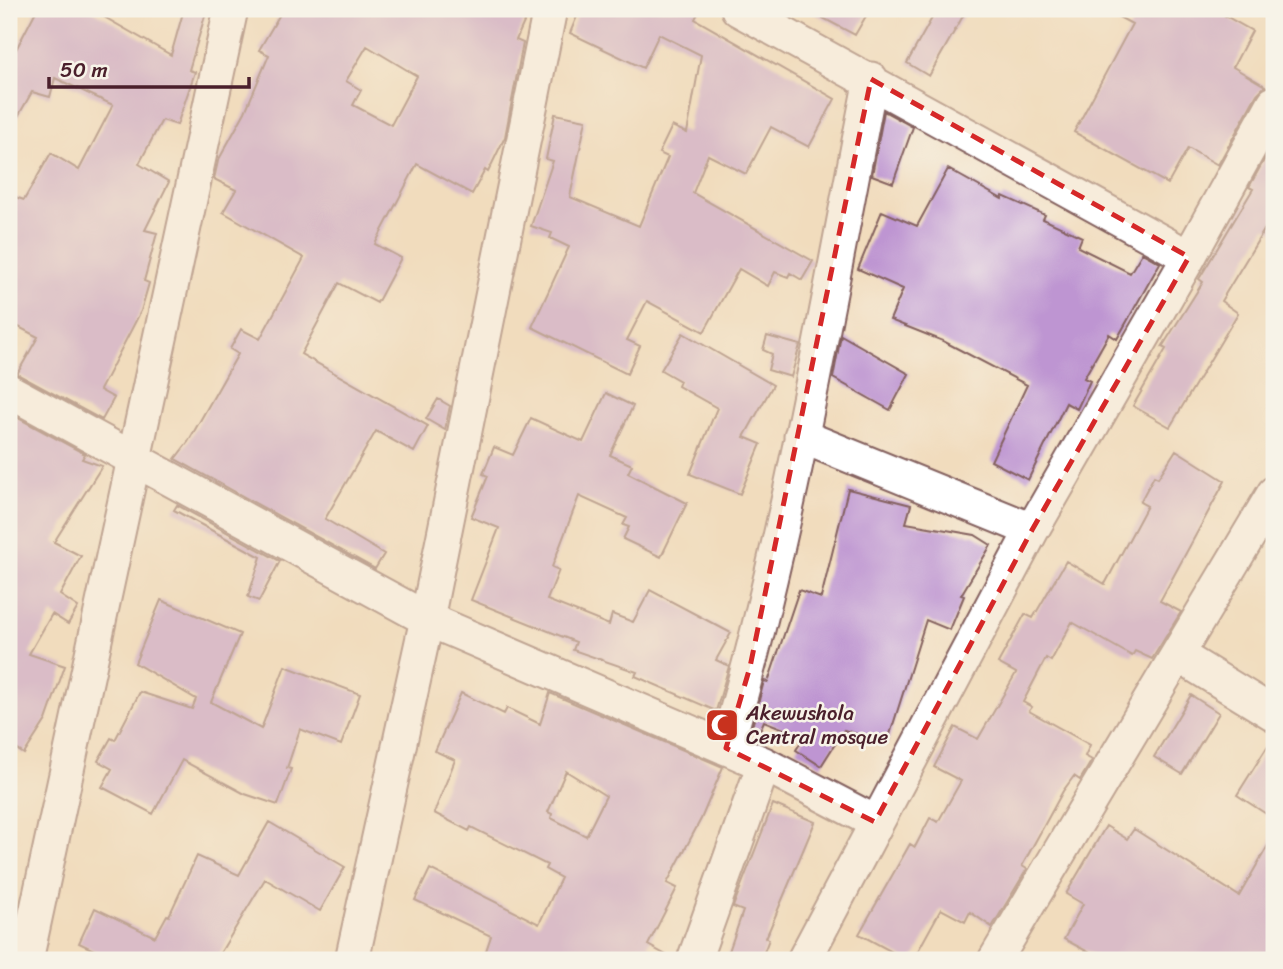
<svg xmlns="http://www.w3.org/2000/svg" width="1283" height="969" font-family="Sriracha,sans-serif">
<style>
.building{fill:#be95d2;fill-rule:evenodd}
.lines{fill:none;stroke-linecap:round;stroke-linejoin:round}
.minor-casing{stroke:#84615e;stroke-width:37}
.minor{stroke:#fff;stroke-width:33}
.marked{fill:none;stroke:#d62828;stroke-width:5;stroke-dasharray:14 9;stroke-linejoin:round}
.labels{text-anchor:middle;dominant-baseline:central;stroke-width:5;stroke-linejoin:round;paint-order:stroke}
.poi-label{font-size:21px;fill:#4a1f2b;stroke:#f7f3e8;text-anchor:start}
</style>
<rect width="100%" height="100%" fill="#f7f3e8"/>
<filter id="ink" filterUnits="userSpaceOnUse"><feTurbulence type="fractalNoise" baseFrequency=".0143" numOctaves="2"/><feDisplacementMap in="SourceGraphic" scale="14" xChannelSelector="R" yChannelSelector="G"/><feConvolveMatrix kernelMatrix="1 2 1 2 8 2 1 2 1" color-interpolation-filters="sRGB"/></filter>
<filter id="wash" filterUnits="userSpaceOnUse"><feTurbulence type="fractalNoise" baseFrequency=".00686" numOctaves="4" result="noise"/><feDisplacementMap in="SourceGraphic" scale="28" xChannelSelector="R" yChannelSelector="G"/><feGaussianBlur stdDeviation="1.57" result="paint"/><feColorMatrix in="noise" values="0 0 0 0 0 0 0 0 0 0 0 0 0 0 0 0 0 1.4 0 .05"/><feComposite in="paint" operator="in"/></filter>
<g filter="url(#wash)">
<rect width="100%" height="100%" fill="#f1dcbd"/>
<g id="blocks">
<path class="building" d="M 37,9 L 90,9 L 171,55 L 184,9 L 207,9 L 189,70 L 195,72 L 177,125 L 162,120 L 139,164 L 169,182 L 145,230 L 157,233 L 144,281 L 149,283 L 141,311 L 100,390 L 114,398 L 102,420 L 17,374 L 38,337 L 9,322 L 9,195 L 24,200 L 51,153 L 79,170 L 113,105 L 55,78 L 50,97 L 32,92 L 9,132 L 9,63 Z
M 283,9 L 530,9 L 516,40 L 523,43 L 505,137 L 488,172 L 485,170 L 472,194 L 417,164 L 375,244 L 401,258 L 377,303 L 339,283 L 301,354 L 428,426 L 414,452 L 376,431 L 325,519 L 384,554 L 375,569 L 175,459 L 188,442 L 238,354 L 230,349 L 241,329 L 260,339 L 304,258 L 223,212 L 236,190 L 214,179 L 218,161 L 245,112 L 269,55 L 259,50 ZM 367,46 L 417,76 L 391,125 L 353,105 L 361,90 L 346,81 Z
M 580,9 L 700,9 L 695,19 L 835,99 L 809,147 L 771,127 L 746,174 L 708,155 L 693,193 L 813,261 L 802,280 L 790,273 L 788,277 L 775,272 L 768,286 L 739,269 L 704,332 L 647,301 L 627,340 L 640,346 L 627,374 L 532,327 L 569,247 L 550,238 L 552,233 L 531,226 L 553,161 L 546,159 L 555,114 L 586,120 L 570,197 L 639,226 L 668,157 L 659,153 L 672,126 L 687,133 L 701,55 L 659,34 L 643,68 L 570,33 Z
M 806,9 L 870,9 L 855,35 Z
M 937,9 L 967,9 L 929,76 L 907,63 Z
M 1104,9 L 1213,9 L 1252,31 L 1233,67 L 1265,86 L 1257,94 L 1218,165 L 1188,148 L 1168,184 L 1074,132 L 1132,24 Z
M 884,111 L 913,127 L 893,183 L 872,175 Z
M 1274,142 L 1274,232 L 1266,227 L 1221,301 L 1238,313 L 1170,427 L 1133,406 L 1166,349 L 1162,347 L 1203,282 L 1199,279 L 1253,189 L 1249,187 Z
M 948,169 L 1002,199 L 1003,196 L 1045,215 L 1043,219 L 1082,237 L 1078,247 L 1130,273 L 1142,253 L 1160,263 L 1117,339 L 1109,334 L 1084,378 L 1090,381 L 1077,409 L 1066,403 L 1028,480 L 991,461 L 1027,385 L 943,341 L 890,320 L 903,289 L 858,269 L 882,211 L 917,226 Z
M 683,333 L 773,385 L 744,437 L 761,444 L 740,494 L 690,474 L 717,408 L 678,386 L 680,381 L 661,370 Z
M 841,335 L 909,374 L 890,410 L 833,378 Z
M 767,336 L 800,345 L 791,377 L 768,370 L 772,354 L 763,350 Z
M 606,393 L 633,406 L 610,455 L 632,465 L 628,473 L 687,503 L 661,557 L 623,539 L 629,527 L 623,525 L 627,518 L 579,496 L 552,567 L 559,570 L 547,600 L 609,625 L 612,614 L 633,622 L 650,590 L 731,633 L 716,660 L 729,666 L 716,711 L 635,676 L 637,672 L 573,650 L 576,642 L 471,600 L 499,528 L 471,517 L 488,476 L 483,474 L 494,447 L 513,455 L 531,418 L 583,442 Z
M 438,399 L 450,406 L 445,430 L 426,419 Z
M 9,413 L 85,454 L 82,459 L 102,466 L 54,542 L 81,556 L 60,595 L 78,607 L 68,624 L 52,614 L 29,654 L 65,666 L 46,720 L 24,754 L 9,744 Z
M 1176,450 L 1225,481 L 1160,601 L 1181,612 L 1152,659 L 1135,651 L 1132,656 L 1072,622 L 1051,661 L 1046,658 L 1023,702 L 1032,707 L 1029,711 L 1090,745 L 1085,756 L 1092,760 L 1080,780 L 1074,776 L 1063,791 L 1022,866 L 1027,869 L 992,927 L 970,912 L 965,922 L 941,909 L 913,960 L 907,960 L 859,934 L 910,844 L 915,847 L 930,818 L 938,822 L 961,781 L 934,767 L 955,727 L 978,739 L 1016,673 L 998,663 L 1025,614 L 1033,618 L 1066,561 L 1105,584 L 1147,506 L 1140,502 L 1154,476 L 1158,478 Z
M 848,489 L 911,505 L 906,523 L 975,535 L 991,545 L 961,595 L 964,596 L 950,630 L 926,620 L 887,744 L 844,730 L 821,766 L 796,750 L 804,737 L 764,721 L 760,730 L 752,727 L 764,681 L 768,682 L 799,590 L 821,598 Z
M 177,505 L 280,561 L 259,601 L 248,597 L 261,557 L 174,510 Z
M 161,600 L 240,634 L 211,702 L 261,729 L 285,666 L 360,694 L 341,745 L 300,729 L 287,768 L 291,769 L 278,805 L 245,794 L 182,760 L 153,814 L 102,787 L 112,769 L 98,761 L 111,738 L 115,740 L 140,692 L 192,709 L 196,699 L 135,663 Z
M 461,693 L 504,714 L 507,708 L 540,724 L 550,693 L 723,767 L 701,819 L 667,883 L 677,888 L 648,945 L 675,960 L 483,960 L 491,936 L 415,900 L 430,869 L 539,924 L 561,878 L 545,869 L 547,865 L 471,827 L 469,831 L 434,813 L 455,760 L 435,751 ZM 566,771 L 606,796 L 586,836 L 551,818 L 552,814 L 548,812 Z
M 1191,695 L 1219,713 L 1182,774 L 1154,757 Z
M 1274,736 L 1274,819 L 1237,795 Z
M 773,804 L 815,822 L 766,938 L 769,939 L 761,960 L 726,960 L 743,911 L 733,907 Z
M 269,822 L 345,867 L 320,911 L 265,879 L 216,960 L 115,960 L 79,943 L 95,908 L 155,937 L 167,915 L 169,916 L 197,856 L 239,875 Z
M 1106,826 L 1127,839 L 1134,829 L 1239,896 L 1274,835 L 1274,960 L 1103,960 L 1064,939 L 1083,904 L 1066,894 Z"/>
</g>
</g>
<g filter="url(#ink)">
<use href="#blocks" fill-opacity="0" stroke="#84615e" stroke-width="2"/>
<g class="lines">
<g class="minor-casing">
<path id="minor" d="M 738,9 L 1189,257
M 9,391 L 427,619 L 764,764 L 875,822
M 801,436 L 1032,530
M 1178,655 L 1274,714
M 726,748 C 790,529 827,303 871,79
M 26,960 L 231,9
M 352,960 L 427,619 L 550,9
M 694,960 L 764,764
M 804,960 L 1032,530 L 1189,257 L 1274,103
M 995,960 L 1274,493"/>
</g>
<use href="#minor" class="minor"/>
</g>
</g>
<path d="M0 0H1283V969H0ZM 871,79 L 1189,257 L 1032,530 L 875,822 L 726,748 L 750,667 Z" fill="#f1dcbd" fill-opacity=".55" fill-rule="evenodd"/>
<path class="marked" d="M 871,79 L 1189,257 L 1032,530 L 875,822 L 726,748 L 750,667 Z"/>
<defs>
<g id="mosque-square" transform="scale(1.75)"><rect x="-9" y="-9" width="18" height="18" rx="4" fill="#c8321e" stroke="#f7f3e8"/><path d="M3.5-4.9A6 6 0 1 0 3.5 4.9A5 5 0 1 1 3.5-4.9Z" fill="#fff"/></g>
</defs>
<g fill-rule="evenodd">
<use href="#mosque-square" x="722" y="725"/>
</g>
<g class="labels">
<g class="poi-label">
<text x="746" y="713">Akewushola<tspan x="746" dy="24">Central mosque</tspan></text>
</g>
</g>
<rect width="1283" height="969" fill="none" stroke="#f7f3e8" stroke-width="35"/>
<path d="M49 77v10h200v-10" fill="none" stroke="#4a1f2b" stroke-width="3.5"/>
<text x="60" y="77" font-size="21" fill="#4a1f2b" stroke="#f7f3e8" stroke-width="5" paint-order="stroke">50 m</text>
</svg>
